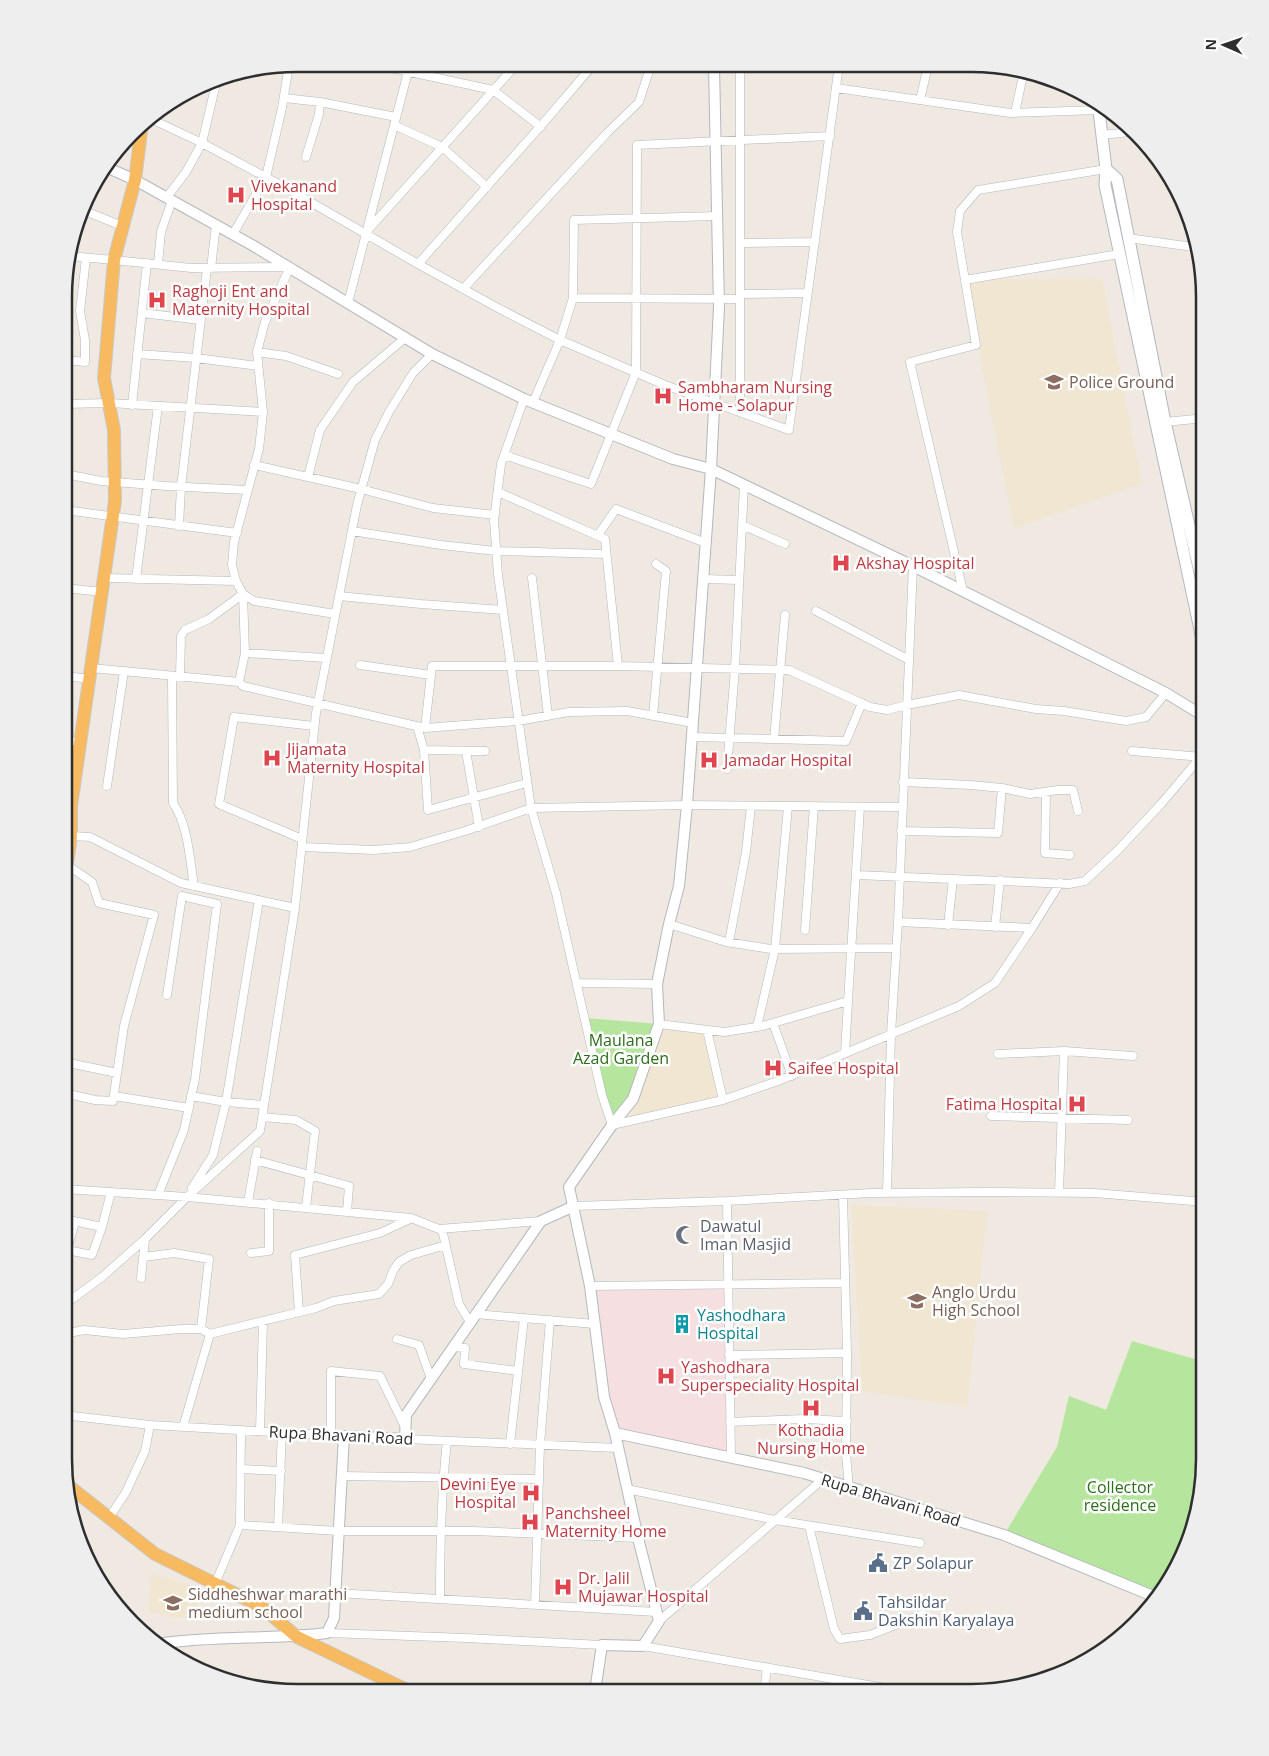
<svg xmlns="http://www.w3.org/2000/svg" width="1269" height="1756" font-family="'Open Sans',sans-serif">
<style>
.education{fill:#f0e6d1}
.medical{fill:#f5dfe0}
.green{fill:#b6e59e}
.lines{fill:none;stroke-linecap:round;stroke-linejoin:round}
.minor-casing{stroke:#b4b7c1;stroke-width:9}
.tertiary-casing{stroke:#b4b7c1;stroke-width:12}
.secondary-casing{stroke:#b4b7c1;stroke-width:13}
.trunk-casing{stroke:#c9c9c9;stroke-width:14}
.minor{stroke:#fff;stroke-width:8}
.tertiary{stroke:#fff;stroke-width:10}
.secondary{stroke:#fff;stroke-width:11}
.trunk{stroke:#f8ba60;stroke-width:12}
.labels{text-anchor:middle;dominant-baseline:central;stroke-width:5;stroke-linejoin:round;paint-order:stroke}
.health-label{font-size:16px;fill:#be3a42;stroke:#fff;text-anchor:start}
.education-label{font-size:16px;fill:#785e54;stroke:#fff;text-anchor:start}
.park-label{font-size:16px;fill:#2c6e1b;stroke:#fff}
.worship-label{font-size:16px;fill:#5b616d;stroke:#fff;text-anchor:start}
.culture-label{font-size:16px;fill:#0d838f;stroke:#fff;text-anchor:start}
.street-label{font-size:16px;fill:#2e2e2e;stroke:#fff}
.service-label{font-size:16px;fill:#4e5e75;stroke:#fff;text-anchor:start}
.rim{fill:none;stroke:#2e2e2e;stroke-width:2.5}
</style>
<rect width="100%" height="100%" fill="#efe9e1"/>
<path class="education" d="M 1102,279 L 1142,484 L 1014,528 L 965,280 Z
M 659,1024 L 707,1030 L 723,1100 L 612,1125 Z
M 851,1205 L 987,1211 L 967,1407 L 862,1391 Z
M 151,1574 L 194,1586 L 198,1594 L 197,1619 L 180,1618 L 149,1612 Z"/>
<path class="medical" d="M 728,1284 L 731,1457 L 615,1433 L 590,1286 Z"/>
<path class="green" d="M 585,1018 L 659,1024 L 633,1099 L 612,1125 Z
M 1132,1341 L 1205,1362 L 1205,1474 L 1193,1534 L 1166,1589 L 1159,1596 L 1004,1535 L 1057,1447 L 1069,1396 L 1106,1410 Z"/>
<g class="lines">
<g class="minor-casing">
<path id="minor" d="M 373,64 L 493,90 L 541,127
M 836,88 L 1010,113 L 1099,110
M 284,98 L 320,102 L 396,117
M 920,100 L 928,66
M 1015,113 L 1024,71
M 149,118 L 202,143 L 288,189 L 418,264 L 498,308 L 560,340 L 665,385 L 789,430 L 839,65
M 394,125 L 442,147 L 487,187
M 1102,135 L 1130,132
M 306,157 L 319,114 L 320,102
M 167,197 L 186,172 L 202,143 L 217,79
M 85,211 L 122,226
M 368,230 L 517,64
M 233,234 L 266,177 L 282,108 L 289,65
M 1128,238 L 1193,247
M 740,243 L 815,242
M 69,256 L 114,260 L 191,268 L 290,267 L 265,322 L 257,352 L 263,412 L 259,449 L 234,542 L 232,565 L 236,581 L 243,594 L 254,601 L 335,614
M 158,264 L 161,232 L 172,200
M 418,264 L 546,120 L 593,65
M 211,268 L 216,225
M 965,280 L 957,232 L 960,211 L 978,190 L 1106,169
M 463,289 L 607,133 L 639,102 L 651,65
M 740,294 L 808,293
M 573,298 L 740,299
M 348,303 L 410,64
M 142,313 L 200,320
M 257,352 L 286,356 L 338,374
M 137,354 L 196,358 L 258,366
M 66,360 L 85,362 L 85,340 L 80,311 L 86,258
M 524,399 L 501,464 L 494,520 L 498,575 L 531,808 L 556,893 L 602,1095 L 612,1125 L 723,1100 L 778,1081 L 959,1006 L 995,983 L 1032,928 L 1060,883
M 533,402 L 560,340 L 573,298 L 574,220 L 717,216
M 66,404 L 109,403 L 263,412
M 132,405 L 147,263
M 740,411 L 740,65
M 1165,422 L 1205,418
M 504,455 L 591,484 L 636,372 L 637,145 L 830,136
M 254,465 L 361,489 L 433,508 L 495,515
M 65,474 L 101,481 L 166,486 L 247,490
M 308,477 L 320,430 L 353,382 L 405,338
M 498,492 L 605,539 L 618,666
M 65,510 L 237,533
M 742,525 L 785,544
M 179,526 L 181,487 L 207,268
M 352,531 L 441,545 L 496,551 L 606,554
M 598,535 L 616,509 L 706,543
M 105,578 L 236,581
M 532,578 L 548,716
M 136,579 L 158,406
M 703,579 L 739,580
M 65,588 L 102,592
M 963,591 L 910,362 L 976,345 L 965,280 L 1119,254
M 339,596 L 421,604 L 503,610
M 816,611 L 909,660
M 360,665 L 431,675
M 91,668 L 239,682 L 243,686 L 425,728 L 432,666 L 618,666 L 789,670 L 870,707 L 887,710 L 907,705 L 959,695 L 1036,709 L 1064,711 L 1126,721 L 1146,717 L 1166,693
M 65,676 L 90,679
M 172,676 L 173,803 C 188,824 190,861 194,886
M 180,676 L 181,636 L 185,630 L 209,619 L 243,594 L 245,653
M 239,682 L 245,653 L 326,658
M 653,716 L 666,571 L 656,564
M 417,726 L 424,750 L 428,810 L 527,783
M 425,728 L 518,721 L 569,712 L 627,711 L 693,723
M 692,737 L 846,741 L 862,703
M 65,739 L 80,743
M 774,739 L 785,615
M 424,750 L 485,751
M 466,751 L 479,827
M 1132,751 L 1202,757
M 727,769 L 735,668 L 744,485
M 107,786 L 124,671
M 1002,788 L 1030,794 L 1058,790 L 1073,790 L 1078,811
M 1046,792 L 1045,853 L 1070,855
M 901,831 L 998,833 L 1002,788 L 971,785 L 903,782
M 71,836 L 90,837 L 181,883 L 295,908
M 302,839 L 219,804 L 234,717 L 314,726
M 302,847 L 374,850 L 410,847 L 465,831 L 531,808 L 687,805 L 902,807
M 856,875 L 1069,884 L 1085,881 L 1118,850 L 1161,804 L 1205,752
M 898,922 L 1032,928
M 669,924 L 726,942 L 771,949 L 895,948
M 948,925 L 953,879
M 995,927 L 1000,880
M 805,930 L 814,806
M 729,942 L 746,852 L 751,806
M 577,983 L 657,984
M 848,1001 L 860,807
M 773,1023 L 792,1076
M 659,1024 L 724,1032 L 763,1026 L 848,1001 L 845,1053
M 757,1027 L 775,949 L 788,806
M 707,1030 L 723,1100
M 998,1054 L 1064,1051 L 1133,1056
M 64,1062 L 117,1073
M 64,1093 L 95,1100 L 113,1101 L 124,1026 L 154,915 L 99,903 L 92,882 L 67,865
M 114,1096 L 189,1108
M 191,1096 L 226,1102 L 264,1105
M 991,1116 L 1128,1120
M 262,1117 L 296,1120 L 315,1131 L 306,1207
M 255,1160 L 349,1186 L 347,1212
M 192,1188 L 213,1155 L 226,1102 L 259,900
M 64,1189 L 187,1197 L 411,1218 L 439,1229 L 541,1221
M 1059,1192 L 1064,1051
M 887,1193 L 891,1034 L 898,922 L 913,566
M 158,1195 L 184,1130 L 195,1079 L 217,904 L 182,896 L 167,995
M 843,1195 L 847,1353 L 846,1454 L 849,1488
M 727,1201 L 731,1457
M 248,1202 L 257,1151
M 574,1206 L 727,1201 L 871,1193 L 988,1192 L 1094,1193 L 1205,1202
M 64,1219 L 102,1227 L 92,1255 L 67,1250 L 75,1222
M 102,1227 L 111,1192
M 442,1229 L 459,1304 L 470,1322
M 251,1253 L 269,1251 L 269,1203
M 144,1257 L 174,1253 L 209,1259 L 201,1329
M 141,1278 L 145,1239
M 590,1286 L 845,1283
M 64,1305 L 102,1277 L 145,1239 L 187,1197 L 260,1131 L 295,908 L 316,713 L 357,505 L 375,440 L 389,412 L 413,373 L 432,354
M 299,1312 L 295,1255 L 380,1233 L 410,1219
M 475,1314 L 595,1324
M 64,1334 L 84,1330 L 123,1334 L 181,1329 L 201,1329 L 210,1334 L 316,1308 L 334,1301 L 379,1294 L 388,1284 L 393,1271 L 399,1262 L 411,1255 L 446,1245
M 397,1339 L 419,1345 L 431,1379
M 453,1347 L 465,1348 L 464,1364 L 518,1371
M 729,1355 L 847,1353
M 64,1415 L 150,1425 L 344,1436
M 730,1422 L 803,1419 L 847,1421
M 183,1427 L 210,1334
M 260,1431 L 263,1321
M 331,1435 L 331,1371 L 380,1376 L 405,1427
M 405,1439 L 618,1448
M 510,1444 L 524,1318
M 241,1469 L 281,1471
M 341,1476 L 539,1479
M 627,1489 L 775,1520 L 920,1543
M 109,1518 L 126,1492 L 145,1451 L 150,1425
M 240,1525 L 338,1531 L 474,1531 L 638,1538
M 809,1526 L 834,1629 L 840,1639 L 870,1635 L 923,1614
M 278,1527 L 282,1432
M 215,1584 L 240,1525 L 241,1430
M 336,1593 L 656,1612
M 1148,1594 L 1151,1605
M 440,1599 C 440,1546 441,1494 447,1441
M 535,1605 L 540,1445 L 550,1320
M 659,1621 L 823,1479
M 327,1633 L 466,1638 L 602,1645
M 643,1646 L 891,1689 L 924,1692
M 764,1692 L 767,1668"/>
</g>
<g class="tertiary-casing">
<path id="tertiary" d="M 106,167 L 135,180 L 252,245 L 432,354 L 524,399 L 673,459 L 711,469 L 913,566 L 1166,693 L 1205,717
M 615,1433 L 804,1473 L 1004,1535 L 1158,1598
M 158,1644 C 214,1635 271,1640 327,1633 L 334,1618 L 344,1436 L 405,1439 L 406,1415 L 541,1221 L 574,1206
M 595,1691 L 602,1645 L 643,1646 L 659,1621 L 638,1538 L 615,1433 L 604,1397 L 590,1286 L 569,1187 L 612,1125 L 633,1099 L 659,1024 L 657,984 L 669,924 L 679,886 L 687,805 L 711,469 L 719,307 L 714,65"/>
</g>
<g class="secondary-casing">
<path id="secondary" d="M 1098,103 L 1106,169 L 1105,185 L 1205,653
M 1106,169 L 1117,179 L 1165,422 L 1205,594"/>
</g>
<g class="trunk-casing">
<path id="trunk" d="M 65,877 L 71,836 L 71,806 L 115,501 L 114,430 L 104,378 L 114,260 L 135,180 L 142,124
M 70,1487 L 155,1554 L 262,1607 L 297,1637 L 409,1691"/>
</g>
<use href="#minor" class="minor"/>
<use href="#tertiary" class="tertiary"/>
<use href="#secondary" class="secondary"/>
<use href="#trunk" class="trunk"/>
</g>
<defs>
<g id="hospital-bare" transform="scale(1.5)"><path d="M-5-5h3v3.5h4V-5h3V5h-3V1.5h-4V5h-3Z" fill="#e0444e" stroke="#fff" stroke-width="2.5" paint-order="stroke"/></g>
<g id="school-bare" transform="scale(1.5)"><path d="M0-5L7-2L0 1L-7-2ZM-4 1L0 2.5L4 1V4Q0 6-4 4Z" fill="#8d6e63" stroke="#fff" stroke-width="2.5" paint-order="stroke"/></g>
<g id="mosque-bare" transform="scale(1.5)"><path d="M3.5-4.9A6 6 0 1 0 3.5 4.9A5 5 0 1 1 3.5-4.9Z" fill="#6b7280" stroke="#fff" stroke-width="2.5" paint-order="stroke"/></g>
<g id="building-bare" transform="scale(1.5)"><path d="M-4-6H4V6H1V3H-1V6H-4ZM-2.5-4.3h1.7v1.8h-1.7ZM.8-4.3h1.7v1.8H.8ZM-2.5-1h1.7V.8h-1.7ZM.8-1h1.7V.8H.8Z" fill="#0f9aa8" stroke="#fff" stroke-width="2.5" paint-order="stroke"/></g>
<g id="civic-bare" transform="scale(1.5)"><path d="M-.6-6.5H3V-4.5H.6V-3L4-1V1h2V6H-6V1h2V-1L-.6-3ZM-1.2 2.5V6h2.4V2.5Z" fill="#5c6f8a" stroke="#fff" stroke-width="2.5" paint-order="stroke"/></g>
</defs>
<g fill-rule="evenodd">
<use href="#hospital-bare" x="236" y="195"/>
<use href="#hospital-bare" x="157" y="300"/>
<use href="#school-bare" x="1054" y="382"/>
<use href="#hospital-bare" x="663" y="396"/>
<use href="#hospital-bare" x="841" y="563"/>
<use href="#hospital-bare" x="272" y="758"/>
<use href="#hospital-bare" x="709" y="760"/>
<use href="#hospital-bare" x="773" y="1068"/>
<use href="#hospital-bare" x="1077" y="1104"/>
<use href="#mosque-bare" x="685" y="1235"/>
<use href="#school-bare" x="917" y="1301"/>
<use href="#building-bare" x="682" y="1324"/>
<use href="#hospital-bare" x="666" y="1376"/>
<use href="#hospital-bare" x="811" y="1408"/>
<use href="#hospital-bare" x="531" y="1493"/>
<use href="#hospital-bare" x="530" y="1522"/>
<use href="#civic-bare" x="878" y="1563"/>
<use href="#hospital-bare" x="563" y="1587"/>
<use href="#school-bare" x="173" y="1603"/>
<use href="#civic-bare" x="863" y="1611"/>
</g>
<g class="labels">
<g class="health-label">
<text x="251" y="186">Vivekanand<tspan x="251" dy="18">Hospital</tspan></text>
<text x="172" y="291">Raghoji Ent and<tspan x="172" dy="18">Maternity Hospital</tspan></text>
<text x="678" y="387">Sambharam Nursing<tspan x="678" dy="18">Home - Solapur</tspan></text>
<text x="856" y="563">Akshay Hospital</text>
<text x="287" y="749">Jijamata<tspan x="287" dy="18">Maternity Hospital</tspan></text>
<text x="724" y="760">Jamadar Hospital</text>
<text x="788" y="1068">Saifee Hospital</text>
<text x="1062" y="1104" text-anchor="end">Fatima Hospital</text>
<text x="681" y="1367">Yashodhara<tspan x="681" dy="18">Superspeciality Hospital</tspan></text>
<text x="811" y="1430" text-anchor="middle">Kothadia<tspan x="811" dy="18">Nursing Home</tspan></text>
<text x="516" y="1484" text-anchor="end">Devini Eye<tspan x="516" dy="18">Hospital</tspan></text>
<text x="545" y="1513">Panchsheel<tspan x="545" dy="18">Maternity Home</tspan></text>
<text x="578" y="1578">Dr. Jalil<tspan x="578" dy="18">Mujawar Hospital</tspan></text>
</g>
<g class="education-label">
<text x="1069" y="382">Police Ground</text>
<text x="932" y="1292">Anglo Urdu<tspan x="932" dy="18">High School</tspan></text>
<text x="188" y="1594">Siddheshwar marathi<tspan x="188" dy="18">medium school</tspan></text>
</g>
<g class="park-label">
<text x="621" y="1040">Maulana<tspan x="621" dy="18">Azad Garden</tspan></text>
<text x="1120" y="1487">Collector<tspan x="1120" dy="18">residence</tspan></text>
</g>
<g class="worship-label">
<text x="700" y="1226">Dawatul<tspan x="700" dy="18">Iman Masjid</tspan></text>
</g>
<g class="culture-label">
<text x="697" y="1315">Yashodhara<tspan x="697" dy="18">Hospital</tspan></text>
</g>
<g class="street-label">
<text transform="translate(341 1435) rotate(3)">Rupa Bhavani Road</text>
<text transform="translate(891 1500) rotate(17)">Rupa Bhavani Road</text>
</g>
<g class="service-label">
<text x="893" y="1563">ZP Solapur</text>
<text x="878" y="1602">Tahsildar<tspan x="878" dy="18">Dakshin Karyalaya</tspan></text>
</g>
</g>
<path d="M0 0H1269V1756H0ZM297 72H971A225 225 0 0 1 1196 297V1459A225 225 0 0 1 971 1684H297A225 225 0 0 1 72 1459V297A225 225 0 0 1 297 72Z" fill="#eee" fill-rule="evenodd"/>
<path class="rim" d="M297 72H971A225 225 0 0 1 1196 297V1459A225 225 0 0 1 971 1684H297A225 225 0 0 1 72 1459V297A225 225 0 0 1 297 72Z"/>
<g transform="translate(1224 45) rotate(272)" stroke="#ffffff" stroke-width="4" paint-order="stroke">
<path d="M0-4L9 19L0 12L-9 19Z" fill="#2e2e2e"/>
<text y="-8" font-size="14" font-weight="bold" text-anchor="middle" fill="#2e2e2e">N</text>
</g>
</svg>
